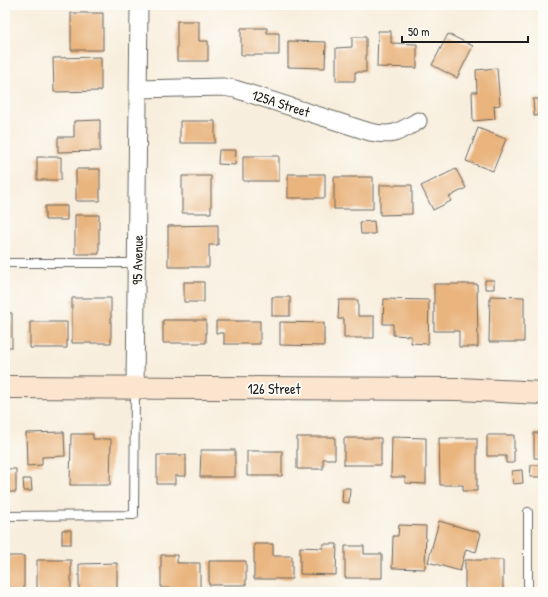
<svg xmlns="http://www.w3.org/2000/svg" width="548" height="597" font-family="'Patrick Hand',sans-serif">
<style>
.building{fill:#e9b47d}
.lines{fill:none;stroke-linecap:round;stroke-linejoin:round}
.lane-casing{stroke:#696660;stroke-width:10}
.street-casing{stroke:#696660;stroke-width:19}
.secondary-casing{stroke:#696660;stroke-width:24}
.lane{stroke:#fff;stroke-width:8}
.street{stroke:#fff;stroke-width:17}
.secondary{stroke:#fce5cf;stroke-width:22}
.labels{text-anchor:middle;dominant-baseline:central;stroke-width:4;stroke-linejoin:round;paint-order:stroke}
.street-label{font-size:14px;fill:#1c1c1c;stroke:#fdfcf7}
</style>
<rect width="100%" height="100%" fill="#fdfcf7"/>
<filter id="ink" filterUnits="userSpaceOnUse"><feTurbulence type="fractalNoise" baseFrequency=".025" numOctaves="2"/><feDisplacementMap in="SourceGraphic" scale="8" xChannelSelector="R" yChannelSelector="G"/><feConvolveMatrix kernelMatrix="1 2 1 2 8 2 1 2 1" color-interpolation-filters="sRGB"/></filter>
<filter id="wash" filterUnits="userSpaceOnUse"><feTurbulence type="fractalNoise" baseFrequency=".012" numOctaves="4" result="noise"/><feDisplacementMap in="SourceGraphic" scale="16" xChannelSelector="R" yChannelSelector="G"/><feGaussianBlur stdDeviation="0.9" result="paint"/><feColorMatrix in="noise" values="0 0 0 0 0 0 0 0 0 0 0 0 0 0 0 0 0 1.4 0 .05"/><feComposite in="paint" operator="in"/></filter>
<g filter="url(#wash)">
<rect width="100%" height="100%" fill="#f8eedd"/>
<g id="blocks">
<path class="building" d="M 71,13 L 103,13 L 103,50 L 71,50 Z
M 177,21 L 199,21 L 199,41 L 208,41 L 208,61 L 177,61 Z
M 241,28 L 267,28 L 267,33 L 279,33 L 279,55 L 241,55 Z
M 378,31 L 391,31 L 391,43 L 417,44 L 417,68 L 377,67 Z
M 448,34 L 473,46 L 457,78 L 432,65 Z
M 352,37 L 366,37 L 366,72 L 355,72 L 355,81 L 336,81 L 336,48 L 352,47 Z
M 288,41 L 326,42 L 325,68 L 288,67 Z
M 101,57 L 101,91 L 54,92 L 53,58 Z
M 5,58 L 8,58 L 8,79 L 5,79 Z
M 497,68 L 500,105 L 494,106 L 495,119 L 473,121 L 472,92 L 477,92 L 476,70 Z
M 533,99 L 543,99 L 543,115 L 534,116 Z
M 100,120 L 100,151 L 58,152 L 58,137 L 74,137 L 74,121 Z
M 180,121 L 215,121 L 215,143 L 180,143 Z
M 478,128 L 506,139 L 493,171 L 466,161 Z
M 219,150 L 236,150 L 235,165 L 218,164 Z
M 243,156 L 279,156 L 279,181 L 243,181 Z
M 37,157 L 61,157 L 61,180 L 37,180 Z
M 5,159 L 8,159 L 8,176 L 5,176 Z
M 76,169 L 100,169 L 100,201 L 76,201 Z
M 456,169 L 466,188 L 449,197 L 451,201 L 433,210 L 421,186 Z
M 288,174 L 325,174 L 325,198 L 288,198 Z
M 182,176 L 211,176 L 211,213 L 182,213 Z
M 334,177 L 373,177 L 373,209 L 334,209 Z
M 380,185 L 412,185 L 412,214 L 380,215 Z
M 45,206 L 67,206 L 67,220 L 45,220 Z
M 75,215 L 99,215 L 99,254 L 75,254 Z
M 374,221 L 375,234 L 361,234 L 360,222 Z
M 218,225 L 218,245 L 209,245 L 209,267 L 168,267 L 168,226 Z
M 485,280 L 494,280 L 494,289 L 485,289 Z
M 184,282 L 204,282 L 204,302 L 184,302 Z
M 434,284 L 477,284 L 478,347 L 459,347 L 459,331 L 434,331 Z
M 490,296 L 524,297 L 524,342 L 489,342 Z
M 272,297 L 290,297 L 290,316 L 272,316 Z
M 72,298 L 111,298 L 111,343 L 72,343 Z
M 384,299 L 429,300 L 428,344 L 411,343 L 411,336 L 393,335 L 393,324 L 383,324 Z
M 339,300 L 358,300 L 358,316 L 374,316 L 374,338 L 344,338 L 344,319 L 338,319 Z
M 5,313 L 12,313 L 12,347 L 5,347 Z
M 163,320 L 206,320 L 206,343 L 163,343 Z
M 216,321 L 260,321 L 260,344 L 224,344 L 224,333 L 216,333 Z
M 30,322 L 67,322 L 67,348 L 30,348 Z
M 280,322 L 324,323 L 324,346 L 280,345 Z
M 64,432 L 65,456 L 42,457 L 42,465 L 27,466 L 26,433 Z
M 534,433 L 543,433 L 543,458 L 534,458 Z
M 71,434 L 93,434 L 93,439 L 111,439 L 110,485 L 70,485 Z
M 487,435 L 514,435 L 514,463 L 506,463 L 506,456 L 487,456 Z
M 297,437 L 335,437 L 335,459 L 323,459 L 323,469 L 297,469 Z
M 392,437 L 426,438 L 426,484 L 405,483 L 405,477 L 391,477 Z
M 344,438 L 381,438 L 381,465 L 344,465 Z
M 439,438 L 477,438 L 477,491 L 463,491 L 463,485 L 440,485 Z
M 201,450 L 235,450 L 235,477 L 200,477 Z
M 247,451 L 282,451 L 282,476 L 247,476 Z
M 157,455 L 186,455 L 186,476 L 175,476 L 175,484 L 157,484 Z
M 531,465 L 543,465 L 543,477 L 530,477 Z
M 5,469 L 16,469 L 16,492 L 5,492 Z
M 522,470 L 523,483 L 513,484 L 512,471 Z
M 23,479 L 31,479 L 32,491 L 24,491 Z
M 343,488 L 350,488 L 349,503 L 342,502 Z
M 439,521 L 481,533 L 476,552 L 466,549 L 460,571 L 428,562 Z
M 399,525 L 426,526 L 425,569 L 392,568 L 393,536 L 398,536 Z
M 62,530 L 71,530 L 71,544 L 62,544 Z
M 254,544 L 273,544 L 273,556 L 292,556 L 292,579 L 254,579 Z
M 323,544 L 337,544 L 336,575 L 300,574 L 300,547 L 323,548 Z
M 345,546 L 364,546 L 364,554 L 382,554 L 382,578 L 345,578 Z
M 161,555 L 177,555 L 177,563 L 200,563 L 200,589 L 161,588 Z
M 5,556 L 24,556 L 24,592 L 5,592 Z
M 37,560 L 71,560 L 71,592 L 37,592 Z
M 465,560 L 503,560 L 503,592 L 465,592 Z
M 209,561 L 246,561 L 246,585 L 209,585 Z
M 117,563 L 117,592 L 79,592 L 79,564 Z"/>
</g>
</g>
<g filter="url(#ink)">
<use href="#blocks" fill-opacity="0" stroke="#696660" stroke-width="1"/>
<g class="lines">
<g class="lane-casing">
<path id="lane" d="M 5,263 L 137,263
M 528,512 L 528,592
M 5,516 L 134,515 L 135,389"/>
</g>
<g class="street-casing">
<path id="street" d="M 139,89 L 223,87 L 235,89 L 370,132 C 393,137 399,132 418,121
M 135,388 L 139,5"/>
</g>
<g class="secondary-casing">
<path id="secondary" d="M 5,387 L 458,389 L 543,393"/>
</g>
<use href="#lane" class="lane"/>
<use href="#street" class="street"/>
<use href="#secondary" class="secondary"/>
</g>
</g>
<g class="labels">
<g class="street-label">
<text transform="translate(281 103) rotate(18)">125A Street</text>
<text transform="translate(137 260) rotate(-89)">95 Avenue</text>
<text x="274" y="388">126 Street</text>
</g>
</g>
<rect width="548" height="597" fill="none" stroke="#fdfcf7" stroke-width="20"/>
<path d="M402 36v6h126v-6" fill="none" stroke="#1c1c1c" stroke-width="2"/>
<text x="408" y="36" font-size="12" fill="#1c1c1c" stroke="#fdfcf7" stroke-width="3" paint-order="stroke">50 m</text>
</svg>
